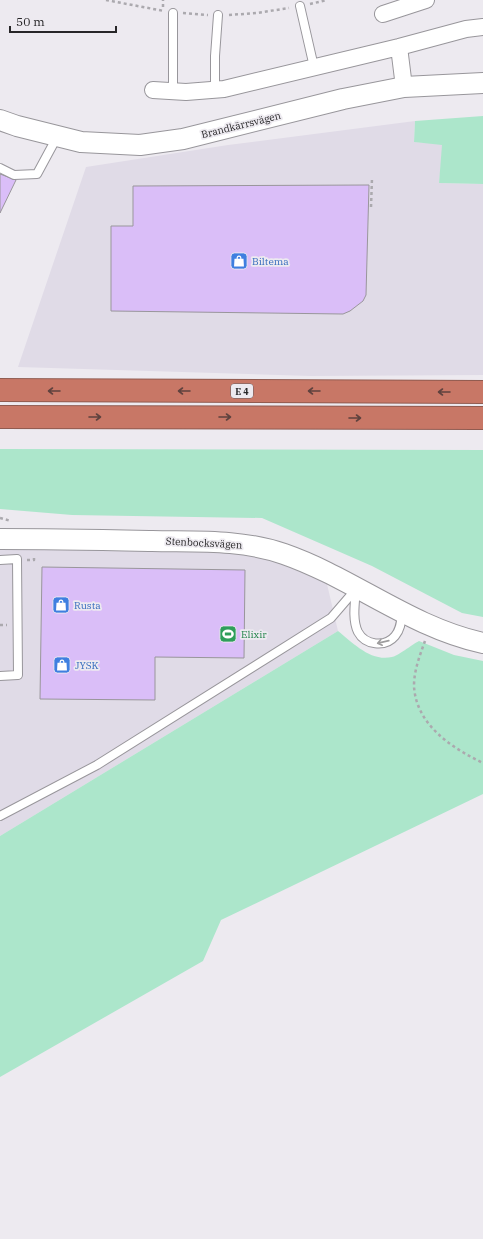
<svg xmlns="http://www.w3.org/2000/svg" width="483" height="1239" font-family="'IBM Plex Serif',serif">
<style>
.built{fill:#e0dbe7}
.green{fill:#ace6cb}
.building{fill:#dabef8;stroke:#99969b}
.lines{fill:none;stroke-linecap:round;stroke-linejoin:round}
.service-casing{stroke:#98969b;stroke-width:10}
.minor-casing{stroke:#98969b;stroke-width:18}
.tertiary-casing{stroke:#98969b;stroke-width:22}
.motorway-casing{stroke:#905b50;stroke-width:24}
.path{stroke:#aba9ae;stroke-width:2.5;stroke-dasharray:3 3;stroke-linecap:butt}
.service{stroke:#fff;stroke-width:8}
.minor{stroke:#fff;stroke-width:16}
.tertiary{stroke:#fff;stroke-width:20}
.motorway{stroke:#c87766;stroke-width:22}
.oneway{stroke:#5f423e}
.oneway2{stroke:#9e9d9e}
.labels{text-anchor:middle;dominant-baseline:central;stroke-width:3.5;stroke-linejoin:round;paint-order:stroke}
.shield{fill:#edeaf0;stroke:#626164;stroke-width:1}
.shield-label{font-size:9px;font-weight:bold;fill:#272628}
.street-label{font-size:10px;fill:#272628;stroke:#edeaf0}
.shop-label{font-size:10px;fill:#366cbe;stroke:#edeaf0;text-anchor:start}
.leisure-label{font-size:10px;fill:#27864d;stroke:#edeaf0;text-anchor:start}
</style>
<rect width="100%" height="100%" fill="#edeaf0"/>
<path class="built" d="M 415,121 L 414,142 L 443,144 L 439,183 L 483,184 L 483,375 L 311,376 L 18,367 L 86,167 L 228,145 Z
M 0,548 L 217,550 L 253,555 L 296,568 L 327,584 L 338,631 L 0,836 Z"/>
<path class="green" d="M 483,116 L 483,184 L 439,183 L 442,145 L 414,142 L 415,121 Z
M 0,449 L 483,450 L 483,617 L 462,613 L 372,566 L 262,518 L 72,515 L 0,509 Z
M 338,631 C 353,643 371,662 392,657 C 396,657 413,644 419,641 L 454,655 L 483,661 L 483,794 L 221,920 L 203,961 L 0,1077 L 0,836 Z"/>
<path class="building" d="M 0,174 L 16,180 L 0,213 Z
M 369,185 L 366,295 L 363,301 L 350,311 L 343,314 L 111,311 L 111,226 L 133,226 L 133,186 Z
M 42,567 L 245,570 L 244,658 L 155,657 L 155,700 L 40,699 Z"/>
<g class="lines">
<g class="service-casing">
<path id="service" d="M 300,6 L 314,67
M 173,13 L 173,91
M 215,89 L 215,56 L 218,15
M 0,168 L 14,175 L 37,174 L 57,137
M 0,560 L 17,559 L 18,675 L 0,676
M 356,589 C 355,602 352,620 358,632 C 365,645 385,648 395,636 C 401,629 401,621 402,613
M 0,816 L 97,765 L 331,618 L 356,589"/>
</g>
<g class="minor-casing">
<path id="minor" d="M 383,14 L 426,0
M 399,47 L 404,87
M 153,90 L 186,92 L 224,89 L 399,47 L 466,29 L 483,27"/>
</g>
<g class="tertiary-casing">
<path id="tertiary" d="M 0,120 L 17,126 L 81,142 L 140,145 L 183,139 L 343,99 L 404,87 L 483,83
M 0,539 C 51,539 101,540 152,541 C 196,542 241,539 284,554 C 353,578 410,627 483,643"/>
</g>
<g class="motorway-casing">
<path id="motorway" d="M 0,390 L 483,392
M 0,417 L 483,418"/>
</g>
<path class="path" d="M 106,0 L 164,11
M 310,4 L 327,0
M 163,7 L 163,0
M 183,13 L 208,15
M 229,15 L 257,13 L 289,8
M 371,207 L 372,178
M 0,518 L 11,521
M 27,560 L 34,560 L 34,556
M 0,625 L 7,625
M 425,641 C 420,655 414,670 414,686 C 416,725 452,748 483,763"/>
<use href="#service" class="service"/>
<use href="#minor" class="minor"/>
<use href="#tertiary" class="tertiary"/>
<use href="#motorway" class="motorway"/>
</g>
<defs><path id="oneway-shaft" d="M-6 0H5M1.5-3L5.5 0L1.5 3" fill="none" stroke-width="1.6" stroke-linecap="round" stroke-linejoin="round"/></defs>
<g class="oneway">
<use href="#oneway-shaft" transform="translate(54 391) rotate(-180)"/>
<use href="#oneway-shaft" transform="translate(184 391) rotate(-180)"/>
<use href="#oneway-shaft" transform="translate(314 391) rotate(-180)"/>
<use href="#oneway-shaft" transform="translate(444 392) rotate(-180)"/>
<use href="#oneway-shaft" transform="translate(95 417)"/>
<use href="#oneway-shaft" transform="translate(225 417)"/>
<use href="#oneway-shaft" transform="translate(355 418)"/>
</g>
<use class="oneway2" href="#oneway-shaft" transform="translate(383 642) rotate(167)"/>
<defs>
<g id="shop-square" transform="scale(0.9)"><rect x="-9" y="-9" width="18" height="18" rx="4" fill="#3f7fe0" stroke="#edeaf0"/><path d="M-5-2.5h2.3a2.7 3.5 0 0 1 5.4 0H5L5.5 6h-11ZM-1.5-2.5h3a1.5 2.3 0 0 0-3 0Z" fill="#fff"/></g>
<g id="stadium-square" transform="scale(0.9)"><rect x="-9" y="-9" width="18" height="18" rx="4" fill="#2e9e5b" stroke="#edeaf0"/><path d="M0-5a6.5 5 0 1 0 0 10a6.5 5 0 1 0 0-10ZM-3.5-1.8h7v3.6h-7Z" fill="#fff"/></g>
</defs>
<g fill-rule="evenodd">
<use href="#shop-square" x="239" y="261"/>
<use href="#shop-square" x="61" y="605"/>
<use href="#stadium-square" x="228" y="634"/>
<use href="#shop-square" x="62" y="665"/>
</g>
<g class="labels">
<rect class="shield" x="231" y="384" width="22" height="14" rx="3"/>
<g class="shield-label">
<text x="242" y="391">E 4</text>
</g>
<g class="street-label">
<text transform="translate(241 125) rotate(-14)">Brandkärrsvägen</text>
<text transform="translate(204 543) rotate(3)">Stenbocksvägen</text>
</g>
<g class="shop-label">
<text x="252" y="261">Biltema</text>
<text x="74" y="605">Rusta</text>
<text x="75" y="665">JYSK</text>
</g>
<g class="leisure-label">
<text x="241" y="634">Elixir</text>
</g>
</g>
<path d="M10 26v6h106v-6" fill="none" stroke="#272628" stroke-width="2"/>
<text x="16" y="26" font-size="12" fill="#272628" stroke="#edeaf0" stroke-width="3" paint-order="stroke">50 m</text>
</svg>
